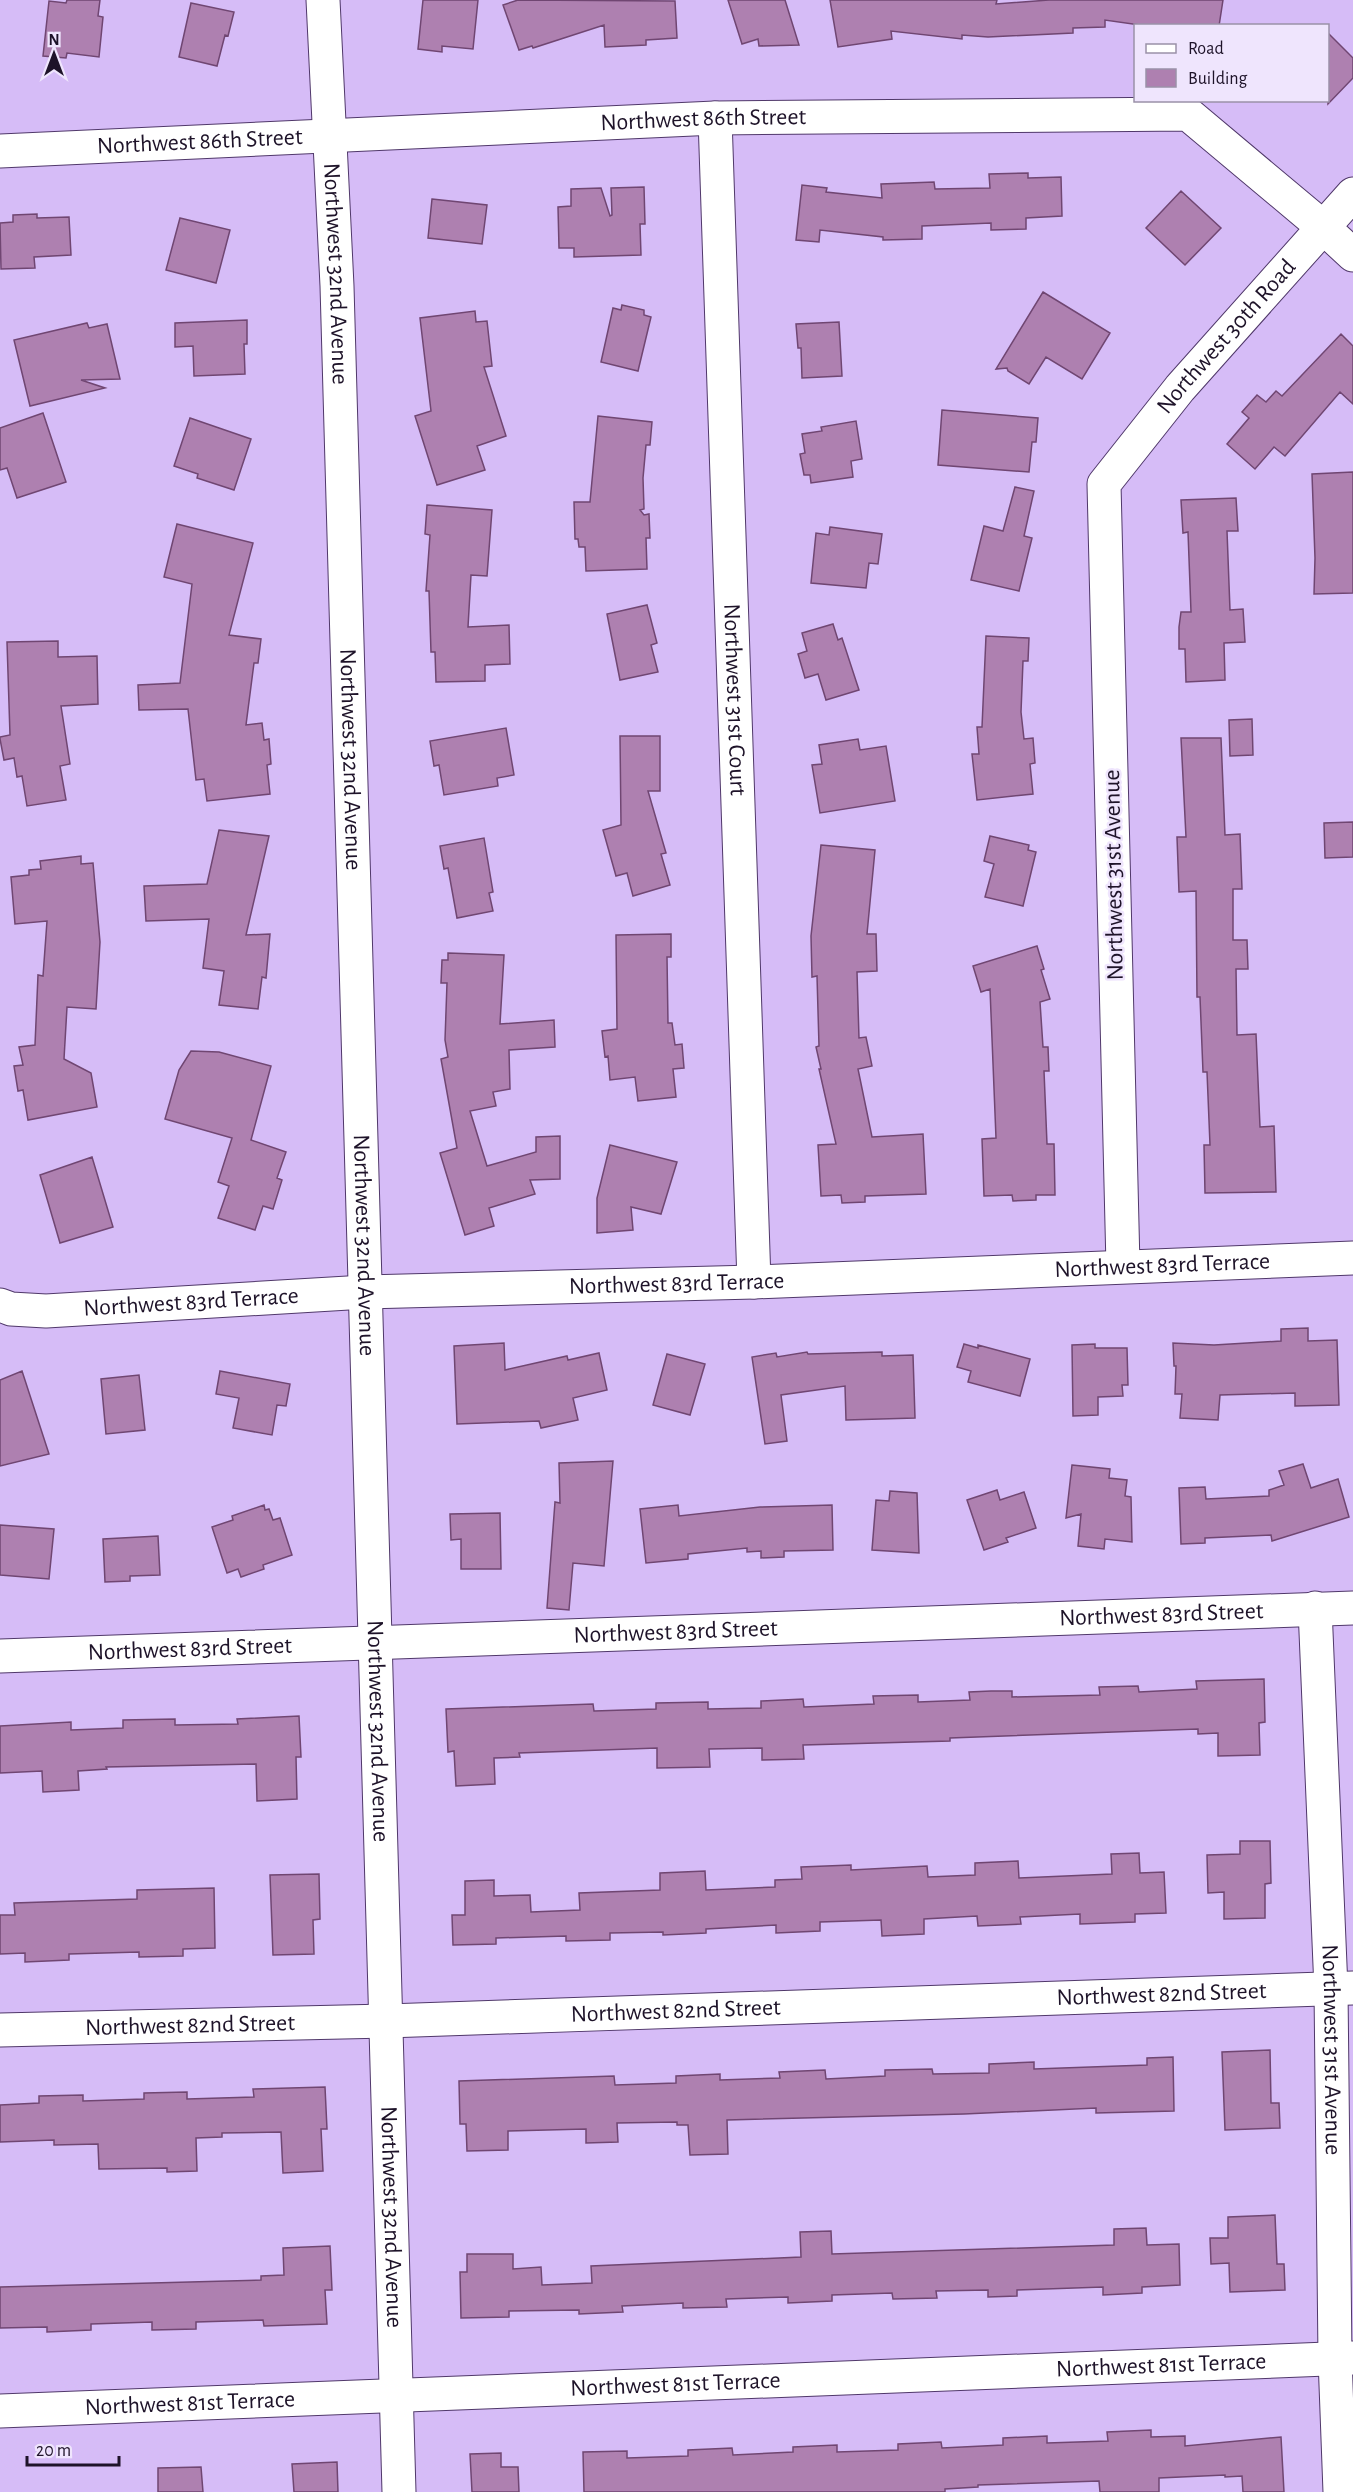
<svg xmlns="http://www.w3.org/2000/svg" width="1353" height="2492" font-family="'Alegreya Sans',sans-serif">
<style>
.building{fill:#ae80b0;stroke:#704672;stroke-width:1.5}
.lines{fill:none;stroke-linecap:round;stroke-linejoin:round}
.minor-casing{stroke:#50386a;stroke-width:35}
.major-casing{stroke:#50386a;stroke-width:35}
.minor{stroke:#fff;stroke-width:33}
.major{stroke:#fff;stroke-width:33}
.labels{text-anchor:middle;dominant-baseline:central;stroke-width:5;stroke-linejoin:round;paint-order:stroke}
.street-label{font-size:24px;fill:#1e1329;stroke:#efe5fd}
</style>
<rect width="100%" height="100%" fill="#d6bcf7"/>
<path class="building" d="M 67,0 L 100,0 L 98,16 L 103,17 L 99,57 L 67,53 L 66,58 L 43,56 L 49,1 L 66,3 Z
M 423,0 L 478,0 L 473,49 L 442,46 L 442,52 L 418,49 Z
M 518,0 L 675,1 L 677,38 L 646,40 L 646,45 L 605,47 L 604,25 L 533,48 L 532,46 L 519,50 L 503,5 Z
M 728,0 L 785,0 L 799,45 L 759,46 L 758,39 L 742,44 Z
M 830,0 L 997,0 L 996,4 L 1049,0 L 1223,0 L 1219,26 L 1147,26 L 1105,20 L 1105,27 L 1073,28 L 1073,33 L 988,37 L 962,35 L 962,39 L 891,31 L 892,39 L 838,47 Z
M 191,3 L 234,12 L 228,36 L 225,35 L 217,66 L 179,57 Z
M 1328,33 L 1353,58 L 1353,78 L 1328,104 Z
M 1028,173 L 1028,178 L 1061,177 L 1062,216 L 1026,218 L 1026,229 L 991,230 L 991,223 L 922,226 L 922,239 L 883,240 L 883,237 L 820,230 L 819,242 L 796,240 L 802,185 L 827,188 L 826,192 L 882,198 L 881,184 L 934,182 L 935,189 L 990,188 L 989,174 Z
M 644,187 L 645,224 L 640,224 L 641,255 L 574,257 L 574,248 L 559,248 L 558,207 L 571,206 L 571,189 L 601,188 L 610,216 L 612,215 L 611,188 Z
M 1181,191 L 1221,228 L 1185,265 L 1146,228 Z
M 432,199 L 487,205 L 482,244 L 428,238 Z
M 37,214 L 37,218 L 69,217 L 71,255 L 34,257 L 35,268 L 1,269 L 0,223 L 13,222 L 13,215 Z
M 180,218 L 230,230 L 216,283 L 166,270 Z
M 1043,292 L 1110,333 L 1082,379 L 1046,357 L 1029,384 L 1008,371 L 1007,368 L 996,369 Z
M 622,305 L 644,310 L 644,315 L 651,317 L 638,371 L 601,362 L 613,308 L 621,310 Z
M 475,311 L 476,322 L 487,321 L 492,366 L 484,367 L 506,436 L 477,446 L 485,470 L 437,485 L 415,416 L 431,411 L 420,318 Z
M 247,320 L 247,344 L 244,344 L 245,374 L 194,376 L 193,346 L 175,347 L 175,323 Z
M 839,322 L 842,376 L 802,378 L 801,348 L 798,348 L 796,324 Z
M 87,323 L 89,328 L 107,324 L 120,379 L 81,380 L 105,388 L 30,406 L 14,340 Z
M 1341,334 L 1353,346 L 1353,404 L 1340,392 L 1285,456 L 1274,447 L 1255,469 L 1227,444 L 1249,418 L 1242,412 L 1257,395 L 1266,402 L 1276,391 L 1282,396 Z
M 942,410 L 1038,418 L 1036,442 L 1032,442 L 1029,472 L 938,465 Z
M 43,413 L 66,482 L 17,498 L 7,468 L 0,470 L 0,428 Z
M 598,416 L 652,422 L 650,445 L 646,445 L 643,478 L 644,509 L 640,510 L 644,515 L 649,514 L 650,538 L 646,538 L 647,569 L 586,571 L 585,547 L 579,547 L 578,539 L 575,539 L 574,502 L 590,502 Z
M 190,418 L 251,439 L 234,490 L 197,478 L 198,474 L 174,466 Z
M 856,421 L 862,459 L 851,461 L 853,477 L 811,483 L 810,475 L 804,475 L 800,454 L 805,453 L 802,434 L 822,431 L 821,427 Z
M 1353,472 L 1353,593 L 1314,594 L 1315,558 L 1312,474 Z
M 1015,487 L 1034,491 L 1024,536 L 1032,538 L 1019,591 L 971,580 L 984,526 L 1003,531 Z
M 1236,498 L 1238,531 L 1227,531 L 1230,610 L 1243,609 L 1245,642 L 1224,643 L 1225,680 L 1186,682 L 1185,649 L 1179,649 L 1179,627 L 1181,612 L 1191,612 L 1188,532 L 1183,533 L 1181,500 Z
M 427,505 L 492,510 L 487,576 L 471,575 L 468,627 L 509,625 L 510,664 L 485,665 L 485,681 L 436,682 L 435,652 L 431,652 L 429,591 L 426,591 L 430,535 L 425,534 Z
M 177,524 L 253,543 L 229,635 L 261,639 L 258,663 L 254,663 L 246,725 L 262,723 L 264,740 L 269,739 L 271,764 L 267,765 L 270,794 L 207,801 L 204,779 L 196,780 L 188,709 L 139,710 L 138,685 L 180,683 L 192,584 L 164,577 Z
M 830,527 L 882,534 L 878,564 L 869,563 L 866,588 L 811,583 L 816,533 L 829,535 Z
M 647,605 L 657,643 L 651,645 L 658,672 L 620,680 L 607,614 Z
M 833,624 L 838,640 L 842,638 L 859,690 L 826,700 L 818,674 L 805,678 L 798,654 L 807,651 L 802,633 Z
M 986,636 L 1029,638 L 1028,661 L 1023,661 L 1021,712 L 1024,739 L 1033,738 L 1035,763 L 1030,764 L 1033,794 L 977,800 L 972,754 L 979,754 L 977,727 L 982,727 Z
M 58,641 L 58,657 L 97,656 L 98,704 L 61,706 L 70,764 L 60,766 L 66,800 L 27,806 L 22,776 L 17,777 L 14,758 L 4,760 L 0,739 L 0,737 L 10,735 L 7,642 Z
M 1252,719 L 1253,755 L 1230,756 L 1229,720 Z
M 506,728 L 514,775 L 497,778 L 498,786 L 444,795 L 439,765 L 434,766 L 430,741 Z
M 620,736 L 660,736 L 660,791 L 648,791 L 666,853 L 661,854 L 670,885 L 633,896 L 627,873 L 616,876 L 603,830 L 621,825 Z
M 1181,738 L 1221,738 L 1225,835 L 1240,834 L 1242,889 L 1233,889 L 1233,940 L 1247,940 L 1248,969 L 1236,969 L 1237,1035 L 1256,1034 L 1260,1127 L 1274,1126 L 1276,1192 L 1205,1193 L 1204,1145 L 1210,1145 L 1207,1072 L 1203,1072 L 1200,997 L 1197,997 L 1196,891 L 1179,892 L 1177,837 L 1186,837 Z
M 858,739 L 860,750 L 886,746 L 895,801 L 820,813 L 812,765 L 822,764 L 819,745 Z
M 1353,822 L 1353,857 L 1325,858 L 1324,823 Z
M 219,830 L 269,836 L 246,935 L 270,934 L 266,978 L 262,977 L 258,1009 L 219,1005 L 224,971 L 203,968 L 209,919 L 146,921 L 144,886 L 207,884 Z
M 990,836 L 1029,845 L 1028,850 L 1036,852 L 1023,906 L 985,897 L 994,864 L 984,861 Z
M 484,838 L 493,892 L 489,893 L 493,911 L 457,918 L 448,868 L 444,869 L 440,846 Z
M 821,845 L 875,850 L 867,934 L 876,934 L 877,971 L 857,972 L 859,1038 L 866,1037 L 872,1066 L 858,1069 L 872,1137 L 923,1134 L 926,1194 L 865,1196 L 865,1202 L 842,1203 L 841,1195 L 821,1196 L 818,1145 L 836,1144 L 819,1069 L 821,1069 L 816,1047 L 819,1046 L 817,976 L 812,977 L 811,936 Z
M 81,856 L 81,864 L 93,863 L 100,942 L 96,1009 L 67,1007 L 64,1059 L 91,1073 L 97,1107 L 28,1120 L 23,1090 L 18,1091 L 14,1066 L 23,1065 L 19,1047 L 35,1045 L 38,975 L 43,976 L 47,921 L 15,924 L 11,877 L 29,875 L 29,870 L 41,869 L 40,861 Z
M 671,934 L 671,957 L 667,957 L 668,1023 L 672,1023 L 675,1045 L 682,1044 L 684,1068 L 673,1069 L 676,1097 L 638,1101 L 635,1077 L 610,1080 L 608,1056 L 605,1057 L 602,1031 L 617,1029 L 616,935 Z
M 1037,946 L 1044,969 L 1041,970 L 1050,999 L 1040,1002 L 1043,1047 L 1048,1047 L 1049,1071 L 1044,1071 L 1047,1144 L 1054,1144 L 1055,1195 L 1036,1195 L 1036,1200 L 1013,1201 L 1012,1195 L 984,1196 L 982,1139 L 996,1138 L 990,989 L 981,992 L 973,966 Z
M 448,953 L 504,955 L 500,1024 L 554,1020 L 555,1047 L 509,1050 L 510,1089 L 493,1092 L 496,1106 L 470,1111 L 487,1166 L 536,1152 L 536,1137 L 560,1136 L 560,1179 L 530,1180 L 535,1194 L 489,1208 L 494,1226 L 465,1235 L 440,1153 L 457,1148 L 441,1059 L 448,1057 L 445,1040 L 447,983 L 441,983 L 442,960 L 448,960 Z
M 191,1051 L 219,1052 L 271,1066 L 251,1140 L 286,1152 L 277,1178 L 282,1180 L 273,1209 L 263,1206 L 255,1230 L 218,1218 L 229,1186 L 218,1182 L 232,1138 L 165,1119 L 179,1070 Z
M 610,1145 L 677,1162 L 661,1214 L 631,1207 L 633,1230 L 597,1233 L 597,1198 Z
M 92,1157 L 113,1227 L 60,1243 L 40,1175 Z
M 1308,1328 L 1308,1341 L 1337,1340 L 1339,1405 L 1295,1406 L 1295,1393 L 1220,1395 L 1218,1420 L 1180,1418 L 1182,1394 L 1175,1394 L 1176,1366 L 1174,1366 L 1173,1343 L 1214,1345 L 1281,1341 L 1281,1329 Z
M 504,1343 L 505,1370 L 567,1356 L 568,1360 L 599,1353 L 607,1390 L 573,1398 L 578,1420 L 541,1428 L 539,1421 L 457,1424 L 454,1346 Z
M 964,1344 L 978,1348 L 978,1345 L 1030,1359 L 1020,1396 L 968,1382 L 971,1371 L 957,1367 Z
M 1095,1344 L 1095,1348 L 1127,1348 L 1128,1385 L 1122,1385 L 1123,1396 L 1098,1397 L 1098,1415 L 1073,1416 L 1072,1345 Z
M 807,1352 L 808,1354 L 882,1352 L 882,1356 L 913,1355 L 915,1418 L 846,1420 L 845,1386 L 781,1395 L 787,1441 L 765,1444 L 752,1357 L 776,1353 L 777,1357 Z
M 667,1354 L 705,1364 L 690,1415 L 653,1405 Z
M 22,1371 L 49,1454 L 0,1466 L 0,1380 Z
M 220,1371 L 290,1384 L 286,1406 L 277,1405 L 272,1435 L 233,1428 L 239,1398 L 216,1394 Z
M 139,1375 L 145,1430 L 106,1434 L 101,1379 Z
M 613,1461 L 604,1566 L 573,1563 L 569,1610 L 547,1608 L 555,1502 L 560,1503 L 559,1463 Z
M 1303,1464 L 1311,1488 L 1338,1479 L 1349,1517 L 1272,1541 L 1271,1535 L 1205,1538 L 1205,1543 L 1181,1544 L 1179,1488 L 1205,1487 L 1206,1499 L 1269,1496 L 1269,1490 L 1284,1485 L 1279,1471 Z
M 1072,1465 L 1110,1469 L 1109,1478 L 1127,1480 L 1125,1496 L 1131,1497 L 1132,1542 L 1105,1539 L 1104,1549 L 1078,1546 L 1081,1514 L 1066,1518 Z
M 997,1490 L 1000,1500 L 1024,1492 L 1036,1528 L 1006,1538 L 1008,1542 L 984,1550 L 967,1500 Z
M 890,1491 L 917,1493 L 919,1553 L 872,1550 L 876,1500 L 889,1501 Z
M 264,1505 L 265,1510 L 269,1509 L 273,1520 L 280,1518 L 292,1555 L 263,1565 L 264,1569 L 241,1577 L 238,1569 L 227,1573 L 212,1527 L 233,1520 L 232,1516 Z
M 678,1505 L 679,1516 L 760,1507 L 832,1505 L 833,1550 L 784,1551 L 784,1557 L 761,1558 L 761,1551 L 747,1552 L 747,1548 L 688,1554 L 688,1559 L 646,1563 L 640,1509 Z
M 500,1513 L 501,1569 L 461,1569 L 461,1539 L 451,1540 L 450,1514 Z
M 0,1525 L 54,1529 L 49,1579 L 0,1575 Z
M 158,1536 L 160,1575 L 130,1576 L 130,1581 L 105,1582 L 103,1539 Z
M 1264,1679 L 1265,1722 L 1259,1723 L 1260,1755 L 1218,1756 L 1218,1733 L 1198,1734 L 1198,1729 L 950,1738 L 950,1741 L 803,1745 L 804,1759 L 762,1760 L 762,1748 L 709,1749 L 710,1767 L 657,1768 L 657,1748 L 519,1753 L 520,1757 L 494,1758 L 495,1784 L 456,1786 L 454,1751 L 448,1752 L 446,1709 L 593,1704 L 594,1711 L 656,1709 L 656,1703 L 708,1702 L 708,1709 L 761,1708 L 761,1701 L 803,1699 L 804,1707 L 874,1704 L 873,1696 L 918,1695 L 918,1702 L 970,1700 L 969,1692 L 991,1691 L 1012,1691 L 1012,1697 L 1100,1695 L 1099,1687 L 1138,1686 L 1139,1692 L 1197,1689 L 1196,1681 Z
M 299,1716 L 301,1757 L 296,1757 L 297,1799 L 257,1801 L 256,1764 L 106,1767 L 107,1769 L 78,1771 L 79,1790 L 43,1792 L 42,1771 L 0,1773 L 0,1726 L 71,1722 L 71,1730 L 123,1728 L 123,1720 L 175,1719 L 175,1725 L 238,1724 L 237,1719 Z
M 1240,1841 L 1270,1841 L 1271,1883 L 1265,1884 L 1265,1918 L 1224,1919 L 1224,1892 L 1208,1893 L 1207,1855 L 1240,1854 Z
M 1139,1853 L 1140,1873 L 1164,1872 L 1166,1913 L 1135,1914 L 1135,1922 L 1080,1924 L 1080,1914 L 1020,1917 L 1021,1924 L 978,1926 L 977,1916 L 924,1919 L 924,1934 L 882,1936 L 881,1920 L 820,1922 L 820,1931 L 776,1933 L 776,1925 L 706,1929 L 706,1933 L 663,1935 L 663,1932 L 610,1933 L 610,1940 L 566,1941 L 566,1936 L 496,1938 L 496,1944 L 453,1945 L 452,1915 L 465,1915 L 465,1881 L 494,1880 L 494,1896 L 530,1895 L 531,1912 L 580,1910 L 579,1893 L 660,1890 L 660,1873 L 705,1871 L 706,1890 L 775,1887 L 775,1880 L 802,1879 L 801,1867 L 851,1865 L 851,1870 L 927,1866 L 928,1877 L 975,1875 L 975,1863 L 1018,1861 L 1019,1878 L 1112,1874 L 1111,1854 Z
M 319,1874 L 320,1919 L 313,1920 L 314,1954 L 273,1955 L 270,1875 Z
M 214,1888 L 215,1948 L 183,1949 L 183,1956 L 139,1957 L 139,1952 L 69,1954 L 69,1960 L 25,1962 L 25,1953 L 0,1954 L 0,1915 L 15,1915 L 14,1903 L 137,1899 L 137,1890 Z
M 1270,2050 L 1271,2103 L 1279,2103 L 1280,2128 L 1225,2130 L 1222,2052 Z
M 1173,2057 L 1174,2111 L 1096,2113 L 1096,2108 L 964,2114 L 727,2120 L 728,2154 L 690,2155 L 688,2125 L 677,2125 L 677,2122 L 617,2123 L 618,2142 L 586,2143 L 586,2129 L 508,2131 L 508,2150 L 467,2151 L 466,2124 L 460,2124 L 459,2081 L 614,2076 L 615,2085 L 676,2083 L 676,2076 L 720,2074 L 720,2080 L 780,2078 L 779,2072 L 825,2070 L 826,2079 L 885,2076 L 885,2070 L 932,2069 L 933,2074 L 989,2073 L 989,2064 L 1034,2062 L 1034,2069 L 1147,2065 L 1147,2058 Z
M 325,2087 L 327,2129 L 321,2129 L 323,2171 L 283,2173 L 281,2132 L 222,2133 L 222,2137 L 196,2138 L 197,2171 L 167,2172 L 167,2168 L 99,2169 L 98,2144 L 54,2145 L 54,2140 L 0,2142 L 0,2105 L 39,2103 L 39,2096 L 83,2095 L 83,2101 L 144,2099 L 144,2093 L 187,2092 L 187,2099 L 254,2097 L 253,2089 Z
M 1275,2215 L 1277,2264 L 1284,2264 L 1285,2290 L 1230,2292 L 1229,2263 L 1211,2264 L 1210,2238 L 1228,2238 L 1228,2217 Z
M 1146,2228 L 1147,2245 L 1179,2244 L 1180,2285 L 1142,2287 L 1142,2293 L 1103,2295 L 1103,2287 L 1017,2290 L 1017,2296 L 988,2297 L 988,2290 L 936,2291 L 937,2298 L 893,2299 L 892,2293 L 832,2295 L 832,2301 L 788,2303 L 788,2297 L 726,2299 L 727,2307 L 683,2308 L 683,2303 L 622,2306 L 623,2312 L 579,2314 L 579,2310 L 509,2311 L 509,2317 L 461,2318 L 460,2272 L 467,2272 L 467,2254 L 513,2254 L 513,2269 L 541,2267 L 542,2285 L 592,2283 L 591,2266 L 801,2257 L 800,2232 L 831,2231 L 832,2254 L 1114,2245 L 1114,2229 Z
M 330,2246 L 332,2290 L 325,2290 L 327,2324 L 264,2326 L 263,2320 L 196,2322 L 196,2329 L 152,2330 L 152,2322 L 91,2324 L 91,2330 L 47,2332 L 47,2327 L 0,2328 L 0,2287 L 261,2280 L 261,2276 L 284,2275 L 283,2248 Z
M 1151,2430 L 1151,2437 L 1185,2436 L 1185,2446 L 1281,2437 L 1284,2492 L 1243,2492 L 1242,2476 L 1225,2477 L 1225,2475 L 1159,2478 L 1159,2492 L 1100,2492 L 1099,2481 L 978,2485 L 978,2487 L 945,2489 L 945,2492 L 584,2492 L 583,2452 L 627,2451 L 627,2458 L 688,2456 L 688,2450 L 732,2448 L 733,2455 L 793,2452 L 793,2447 L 837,2445 L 837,2452 L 898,2450 L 898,2444 L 941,2442 L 942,2448 L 1003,2445 L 1003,2438 L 1047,2436 L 1047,2443 L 1108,2441 L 1107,2432 Z
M 501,2453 L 501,2467 L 518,2467 L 519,2492 L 472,2492 L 470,2454 Z
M 337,2462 L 338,2492 L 294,2492 L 292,2464 Z
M 201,2467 L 203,2492 L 158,2492 L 158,2468 Z"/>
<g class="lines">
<g class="minor-casing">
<g id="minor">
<path id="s1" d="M 715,118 L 754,1282"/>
<path id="s2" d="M 0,151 L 715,118 L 1188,114 L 1324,228 L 1353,255"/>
<path id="s3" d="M 1123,1266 L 1104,484 L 1180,388 L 1353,194"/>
<path id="s4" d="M 0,1305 L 11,1309 L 46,1311 L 365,1292 L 754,1282 L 1353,1258"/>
<path id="s5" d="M 1315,1608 L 1331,1989 L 1335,2358 L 1340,2492"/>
<path id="s6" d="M 0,1656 L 1353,1608"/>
<path id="s7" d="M 0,2030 L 387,2021 L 1353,1988"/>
<path id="s8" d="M 0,2411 L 1353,2358"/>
</g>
</g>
<g class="major-casing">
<g id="major">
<path id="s9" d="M 323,0 L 337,286 L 399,2492"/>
</g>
</g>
<use href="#minor" class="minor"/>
<use href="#major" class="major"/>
</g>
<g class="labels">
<g class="street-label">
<text stroke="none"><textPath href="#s2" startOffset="704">Northwest 86th Street</textPath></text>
<text stroke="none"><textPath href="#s2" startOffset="200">Northwest 86th Street</textPath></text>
<text stroke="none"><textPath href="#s9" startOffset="274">Northwest 32nd Avenue</textPath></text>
<text stroke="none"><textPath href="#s3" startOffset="974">Northwest 30th Road</textPath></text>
<text stroke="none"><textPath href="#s1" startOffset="582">Northwest 31st Court</textPath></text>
<text stroke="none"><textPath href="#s9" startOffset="760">Northwest 32nd Avenue</textPath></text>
<text transform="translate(1114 875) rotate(-91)">Northwest 31st Avenue</text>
<text stroke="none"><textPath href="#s9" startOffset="1246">Northwest 32nd Avenue</textPath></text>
<text stroke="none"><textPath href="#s4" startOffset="1164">Northwest 83rd Terrace</textPath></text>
<text stroke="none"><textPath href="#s4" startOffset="678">Northwest 83rd Terrace</textPath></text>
<text stroke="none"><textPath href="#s4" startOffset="192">Northwest 83rd Terrace</textPath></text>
<text stroke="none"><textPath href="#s6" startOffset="1162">Northwest 83rd Street</textPath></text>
<text stroke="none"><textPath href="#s6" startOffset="676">Northwest 83rd Street</textPath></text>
<text stroke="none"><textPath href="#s6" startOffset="190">Northwest 83rd Street</textPath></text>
<text stroke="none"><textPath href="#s9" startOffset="1732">Northwest 32nd Avenue</textPath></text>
<text stroke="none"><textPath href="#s7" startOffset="1162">Northwest 82nd Street</textPath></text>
<text stroke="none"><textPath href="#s7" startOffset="676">Northwest 82nd Street</textPath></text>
<text stroke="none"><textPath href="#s7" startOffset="190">Northwest 82nd Street</textPath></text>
<text stroke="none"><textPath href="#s5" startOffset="442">Northwest 31st Avenue</textPath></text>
<text stroke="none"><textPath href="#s9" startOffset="2218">Northwest 32nd Avenue</textPath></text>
<text stroke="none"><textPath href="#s8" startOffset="1162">Northwest 81st Terrace</textPath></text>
<text stroke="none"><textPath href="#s8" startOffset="676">Northwest 81st Terrace</textPath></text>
<text stroke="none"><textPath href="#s8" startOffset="190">Northwest 81st Terrace</textPath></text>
</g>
</g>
<rect x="1134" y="24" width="195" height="78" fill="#efe5fd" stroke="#9b91a8" stroke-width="1.5"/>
<rect x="1146" y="44" width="30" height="9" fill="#ffffff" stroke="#9b91a8" stroke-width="1.5"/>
<text x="1188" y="54" font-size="18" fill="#1e1329">Road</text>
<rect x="1146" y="69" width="30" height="18" fill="#ae80b0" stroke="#9b91a8" stroke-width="1.5"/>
<text x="1188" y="84" font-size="18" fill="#1e1329">Building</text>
<g transform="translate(54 54)" stroke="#efe5fd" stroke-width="4.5" paint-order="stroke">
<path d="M0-4.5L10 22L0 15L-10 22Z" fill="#1e1329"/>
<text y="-9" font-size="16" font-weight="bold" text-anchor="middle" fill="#1e1329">N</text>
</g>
<path d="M27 2456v9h92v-9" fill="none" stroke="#1e1329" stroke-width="3"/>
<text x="36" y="2456" font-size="18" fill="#1e1329" stroke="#efe5fd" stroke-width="4.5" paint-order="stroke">20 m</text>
</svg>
